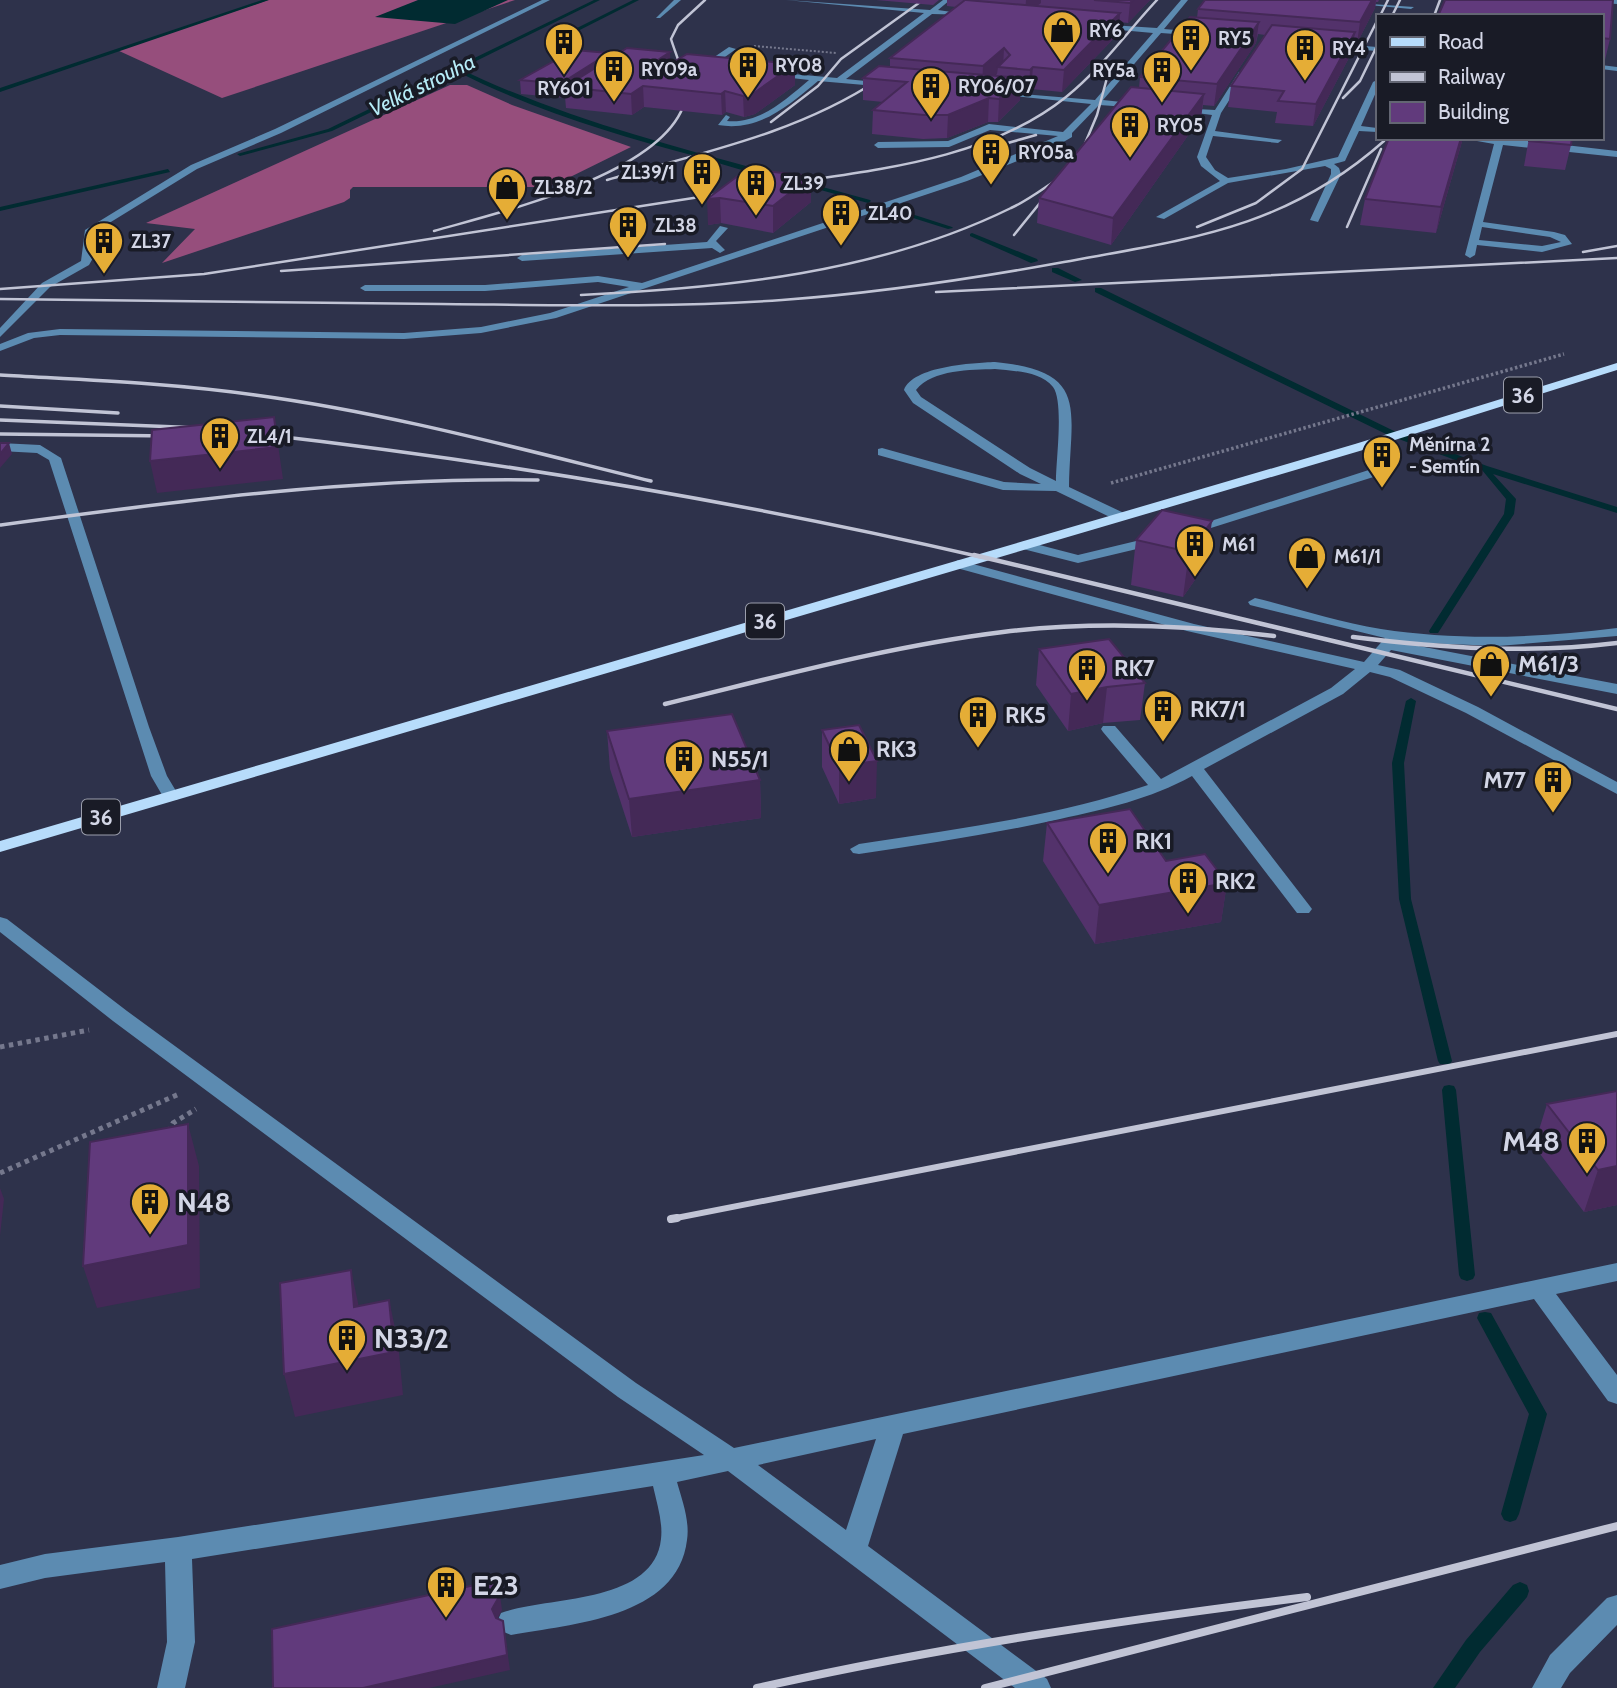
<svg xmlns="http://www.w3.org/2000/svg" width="1617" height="1688" font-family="Cabin,sans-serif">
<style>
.forest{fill:#964e7c}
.water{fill:#012b31}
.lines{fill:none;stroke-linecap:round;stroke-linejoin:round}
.stream{fill:#012b31;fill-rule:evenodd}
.path-far2{stroke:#75788d;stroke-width:2;stroke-dasharray:2 2;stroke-linecap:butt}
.path-far1{stroke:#75788d;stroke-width:3.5;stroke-dasharray:2.5 2.5;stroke-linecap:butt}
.path{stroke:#75788d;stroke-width:5;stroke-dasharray:4.5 4.5;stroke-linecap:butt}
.minor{fill:#5c8bb1;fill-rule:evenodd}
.major{fill:#b7dcfb;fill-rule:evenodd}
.rail-far4{stroke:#c1c4d5;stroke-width:2.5}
.rail-far3{stroke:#c1c4d5;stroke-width:3.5}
.rail-far2{stroke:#c1c4d5;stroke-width:4.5}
.rail-far1{stroke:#c1c4d5;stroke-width:6}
.rail{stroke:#c1c4d5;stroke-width:8}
.wall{fill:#53326b}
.shaded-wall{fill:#442957}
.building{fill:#613a7c;stroke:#442957;stroke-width:2}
.labels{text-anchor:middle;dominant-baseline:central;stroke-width:7;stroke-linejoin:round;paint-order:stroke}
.far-poi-label{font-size:19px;font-weight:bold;fill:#d3d6e6;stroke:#191b26;text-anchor:start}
.far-water-label{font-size:21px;font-style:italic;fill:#b6ecf7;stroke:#191b26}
.shield{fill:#191b26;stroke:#9b9eac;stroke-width:2}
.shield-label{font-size:21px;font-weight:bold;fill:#d3d6e6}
.poi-label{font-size:23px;font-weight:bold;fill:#d3d6e6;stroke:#191b26;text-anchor:start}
.near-poi-label{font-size:28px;font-weight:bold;fill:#d3d6e6;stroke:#191b26;text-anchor:start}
</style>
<rect width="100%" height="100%" fill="#2e324b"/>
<path class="forest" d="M 268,0 L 515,0 L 222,98 L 117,50 Z
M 450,85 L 467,85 L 512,105 L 631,147 L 556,184 L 541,187 L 353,187 L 350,190 L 350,198 L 344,202 L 162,263 L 195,229 L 146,223 Z"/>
<path class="water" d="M 418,0 L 508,0 L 455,24 L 375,17 Z"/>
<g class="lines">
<path class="stream" d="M 262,0 L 269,0 L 0,92 L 0,88 Z
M 594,0 L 600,0 L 460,69 C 560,117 665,144 771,173 L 771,175 C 749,174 720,163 699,157 C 615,135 533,110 456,71 L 332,131 L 240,156 L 237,154 L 328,129 Z
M 633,0 L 639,0 L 560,40 L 555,39 Z
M 168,169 L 170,172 L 0,211 L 0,207 Z
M 797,180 L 870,200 L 871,201 L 868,203 L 795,183 L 794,182 Z
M 893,208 L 952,227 L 953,228 L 948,229 L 891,211 L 890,210 Z
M 972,233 L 1037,259 L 1038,261 L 1031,263 L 970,236 L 970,234 Z
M 1052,268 L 1058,268 L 1082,280 L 1075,282 L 1052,272 Z
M 1095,288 L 1101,288 L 1394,431 L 1487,466 L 1617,507 L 1617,513 L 1493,474 L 1516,499 L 1514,514 L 1438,633 L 1430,633 L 1429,631 L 1504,514 L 1506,499 L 1482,470 L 1388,435 L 1095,292 Z
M 1411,698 L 1416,701 L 1404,763 L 1411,899 L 1452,1061 L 1450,1064 L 1440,1064 L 1438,1061 L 1399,899 L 1392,763 L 1406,701 Z
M 1449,1085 L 1454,1086 L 1456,1090 L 1475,1275 L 1473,1279 L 1467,1281 L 1461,1279 L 1459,1275 L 1442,1090 L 1444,1086 Z
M 1485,1312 L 1491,1313 L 1547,1414 L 1519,1514 L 1516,1520 L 1510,1522 L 1504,1520 L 1501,1514 L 1529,1414 L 1477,1318 L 1479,1313 Z
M 1520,1582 L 1527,1585 L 1529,1591 L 1527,1597 L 1480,1652 L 1455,1688 L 1433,1688 L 1466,1640 L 1513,1585 Z"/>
<path class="path-far2" d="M 754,46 L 836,53"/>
<path class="path-far1" d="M 1111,483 L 1564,354"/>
<path class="path" d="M 0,1047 L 89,1030
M 169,1132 L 173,1123 L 196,1109
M 0,1173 L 179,1094"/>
<path class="minor" d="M 542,0 L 550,0 L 281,133 L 197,169 L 93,233 L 93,258 L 89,265 L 50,287 L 0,337 L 0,328 L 42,283 L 81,261 L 85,230 L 191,165 L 275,129 Z
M 674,0 L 681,0 L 660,18 L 656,18 Z
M 786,0 L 930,10 L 943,0 L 950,0 L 938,10 L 972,15 L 932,14 L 846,79 L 885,83 L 888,87 L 818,81 C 788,106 759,132 718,125 L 726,115 L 730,117 L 727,121 C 760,124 785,100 809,80 L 774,76 L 771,72 L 837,78 L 924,13 Z
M 1181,0 L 1188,0 L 1164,29 L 1199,32 L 1202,36 L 1161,33 L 1103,100 L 1140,104 L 1143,108 L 1099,105 L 1072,133 L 1072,137 L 1060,144 L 967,181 L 556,318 L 481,333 L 404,339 L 60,335 L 34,338 L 0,351 L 0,344 L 28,333 L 60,329 L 404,333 L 481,327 L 550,313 L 629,287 L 598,282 L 485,291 L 365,291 L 360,288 L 365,285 L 485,285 L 598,276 L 642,283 L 961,177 L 1058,136 L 990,130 L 949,147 L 878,148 L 874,145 L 878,142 L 948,141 L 989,124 L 1063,132 L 1091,104 L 993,94 L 997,92 L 1095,100 L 1153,33 L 1098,28 L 1095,24 L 1157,28 Z
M 1315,0 L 1414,7 L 1411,9 Z
M 1584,0 L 1617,0 L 1617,4 L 1587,2 Z
M 1328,43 L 1377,47 L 1377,51 L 1325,47 Z
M 729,47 L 736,49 L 707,70 L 701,70 L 701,66 Z
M 1601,65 L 1617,67 L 1617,71 L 1601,69 Z
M 1239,72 L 1246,74 L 1221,113 L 1215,131 L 1282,140 L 1278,143 L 1213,136 L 1206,157 L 1215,170 L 1228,178 L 1286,169 L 1338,157 L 1373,82 L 1377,80 L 1377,90 L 1361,126 L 1377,128 L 1377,132 L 1359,131 L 1345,161 L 1334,164 L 1339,168 L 1341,174 L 1318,222 L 1310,220 L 1331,174 L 1331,169 L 1325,166 L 1228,183 L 1164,219 L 1156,217 L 1220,181 L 1201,166 L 1197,157 L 1212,115 L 1174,110 L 1178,108 L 1215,110 Z
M 1460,138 L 1504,138 L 1617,151 L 1617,157 L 1503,145 L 1483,222 L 1554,232 L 1565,235 L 1572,244 L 1542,252 L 1477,245 L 1475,255 L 1470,258 L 1465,255 L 1494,144 ZM 1482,227 L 1550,237 L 1561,242 L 1542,246 L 1479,240 Z
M 720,226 L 728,228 L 716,241 L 725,250 L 720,253 L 712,248 L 522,261 L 517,258 L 522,255 L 707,242 Z
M 995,362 C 1091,371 1070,410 1069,487 L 1126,514 L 1126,520 L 1116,520 L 1056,491 L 1003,490 L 878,455 L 878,449 L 882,448 L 1004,482 L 1041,484 L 1020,474 L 913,403 L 904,390 C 913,366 973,363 995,362 ZM 995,369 C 1013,371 1040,371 1053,387 C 1064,402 1056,460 1056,481 L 1030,468 L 921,397 L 916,390 C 933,369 971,370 995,369 Z
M 0,443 L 40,445 L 61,458 L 149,727 L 167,776 L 179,796 L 177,800 L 165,800 L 151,776 L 49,460 L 37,453 L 0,451 Z
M 1378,467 L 1384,471 L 1383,474 L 1195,533 L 1190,534 L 1183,530 Z
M 1157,536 L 1164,540 L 1162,543 L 1078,563 L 1019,548 L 1017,545 L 1024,541 L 1078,555 Z
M 958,560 L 1194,624 L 1364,662 L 1385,638 L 1250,605 L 1248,602 L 1255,598 C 1297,608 1338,622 1381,629 C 1459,641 1538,638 1617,628 L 1617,636 L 1498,646 L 1398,642 L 1617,684 L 1617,694 L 1391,650 L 1378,665 L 1400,670 L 1478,707 L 1617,782 L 1617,794 L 1466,713 L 1390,677 L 1370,672 L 1343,694 L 1204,769 L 1309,905 L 1312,909 L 1309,913 L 1297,913 L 1192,776 C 1150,799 1106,809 1060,819 C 993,834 926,844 859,854 L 853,853 L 850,849 L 859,844 C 956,829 1055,817 1148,785 L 1103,732 L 1101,729 L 1103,726 L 1115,726 L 1161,779 L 1331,688 L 1355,669 L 1187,631 L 953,567 L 951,564 Z
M 0,917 L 7,919 L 127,1011 L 636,1383 L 734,1448 L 1617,1263 L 1617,1281 L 1556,1294 L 1617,1375 L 1617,1404 L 1608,1401 L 1534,1299 L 903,1434 L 868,1546 L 1047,1679 L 1051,1688 L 1015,1688 L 728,1471 L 677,1482 C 682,1500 690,1521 687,1540 C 678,1618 571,1624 511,1635 L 501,1631 L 497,1622 L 501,1613 C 546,1596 654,1605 661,1539 C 663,1522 657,1504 653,1486 L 192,1559 L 195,1642 L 185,1688 L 157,1688 L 167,1642 L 165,1562 L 45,1578 L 0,1589 L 0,1565 L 45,1554 L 178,1537 L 704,1455 L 618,1397 L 113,1021 L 0,932 ZM 876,1439 L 846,1530 L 758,1465 Z
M 1617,1595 L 1617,1625 L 1570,1673 L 1561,1688 L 1532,1688 L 1550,1655 L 1607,1598 Z"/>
<path class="major" d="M 1617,363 L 1617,370 L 1363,450 L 0,852 L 0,841 L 1355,444 Z"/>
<path class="rail-far4" d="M 1380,16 L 1388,0
M 1392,16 L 1400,0
M 1434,16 L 1440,0
M 1343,98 L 1360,81 L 1377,46
M 771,122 L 818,86 L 841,59 L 923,0
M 976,152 L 1036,135
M 1081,153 L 1097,115 L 1111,63
M 607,180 C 700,153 796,134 878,80
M 790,183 C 883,169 990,158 1066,97 C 1101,69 1127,32 1157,0
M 1197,227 L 1256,203 L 1302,169 L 1377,21
M 1347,227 L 1381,149
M 434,231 C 500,212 656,176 683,107 C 691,86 677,59 671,39 L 678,25 L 705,0
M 1014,235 L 1048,193
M 1583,252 L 1617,246
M 281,271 L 665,244
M 0,289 L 204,274 L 732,192
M 936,292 L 1617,258
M 581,295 C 726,288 879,273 1011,208 C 1029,200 1045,187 1061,177
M 0,299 C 147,301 294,303 441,304 C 555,305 669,308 782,300 C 877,293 971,279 1064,262 C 1189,239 1285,229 1384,141"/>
<path class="rail-far3" d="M 0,375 C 85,380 170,383 255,395 C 389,413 520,449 651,481
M 0,406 L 118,413
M 0,420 L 203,428
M 0,434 L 171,436
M 259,434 C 502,462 743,502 981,557
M 0,525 C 179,501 357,477 538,480"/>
<path class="rail-far2" d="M 974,555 L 1617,709
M 1353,637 C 1442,648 1528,654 1617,643
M 665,704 C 777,677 889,646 1003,632 C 1093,621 1184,625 1274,636"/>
<path class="rail-far1" d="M 671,1219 L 1617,1034"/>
<path class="rail" d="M 671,1219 L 677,1218
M 757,1688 C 939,1647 1122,1620 1307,1597
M 985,1688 L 1617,1526"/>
</g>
<path class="wall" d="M 876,0 L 939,0 L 933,5 Z
M 947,0 L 1150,0 L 1128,23 L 1120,22 L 1119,33 L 1062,92 L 1031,89 L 1029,92 L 1020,91 L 1020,100 L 998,122 L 988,122 L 947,138 L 923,139 L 872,134 L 873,110 L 883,102 L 863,100 L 863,78 L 890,67 L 890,58 L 956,7 L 947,6 Z
M 1205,0 L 1379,0 L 1378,2 L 1376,2 L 1375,8 L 1357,43 L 1354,42 L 1352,52 L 1313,126 L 1275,123 L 1277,112 L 1228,107 L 1231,86 L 1265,35 L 1258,34 L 1256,43 L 1214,106 L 1203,105 L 1201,117 L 1111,245 L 1037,223 L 1039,198 L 1139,88 L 1140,77 L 1197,18 L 1198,9 Z
M 1445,0 L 1613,0 L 1610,39 L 1605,60 L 1601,60 L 1601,16 L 1438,16 Z
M 670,52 L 670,64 L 795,85 L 755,114 L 744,117 L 726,112 L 722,115 L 644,107 L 632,115 L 566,108 L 565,97 L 565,98 L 521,94 L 520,80 L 609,59 Z
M 1389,138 L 1463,138 L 1436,233 L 1360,225 L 1365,199 Z
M 1529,138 L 1571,145 L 1565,170 L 1524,166 Z
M 747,169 L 811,202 L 773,233 L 721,223 L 708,225 L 708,199 Z
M 1162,510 L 1206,564 L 1183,597 L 1131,585 L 1136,540 Z
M 1039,649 L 1145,683 L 1140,720 L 1103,723 L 1068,731 L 1036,685 Z
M 822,730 L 876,798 L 839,804 L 822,767 Z
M 607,731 L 760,780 L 761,818 L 632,837 L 610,769 Z
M 1047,823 L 1227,883 L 1221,922 L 1095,944 L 1043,861 Z
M 1617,1091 L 1617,1205 L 1584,1212 L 1534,1146 L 1547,1104 Z"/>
<path class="shaded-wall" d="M 1026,0 L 1041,0 L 1041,3 L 1025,15 Z
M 1133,0 L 1150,0 L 1128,23 L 1130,3 Z
M 1372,0 L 1376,0 L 1375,8 L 1357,43 L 1360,22 Z
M 1120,13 L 1119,33 L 1062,92 L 1064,70 Z
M 1259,22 L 1256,43 L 1214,106 L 1217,84 Z
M 1355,32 L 1352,52 L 1313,126 L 1316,104 Z
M 1004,48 L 1003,68 L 998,67 L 997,74 L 982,87 L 983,66 Z
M 670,52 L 671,73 L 650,87 L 644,69 Z
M 609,53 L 610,67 L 565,87 L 565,98 L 564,84 L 565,81 Z
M 795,64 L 795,85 L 755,114 L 744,117 L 743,96 Z
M 1033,67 L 1031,89 L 1029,92 L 1030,70 Z
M 1021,78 L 1020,100 L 998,122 L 999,99 Z
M 643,86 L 644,107 L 632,115 L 631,94 Z
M 725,91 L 726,112 L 722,115 L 721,94 Z
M 1204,94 L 1201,117 L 1111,245 L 1113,218 Z
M 989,98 L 988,122 L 947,138 L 948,115 Z
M 1461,138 L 1463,138 L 1436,233 L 1441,207 Z
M 811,176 L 811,202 L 773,233 L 773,206 Z
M 720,198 L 721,223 L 708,225 L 707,199 Z
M 274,417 L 283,479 L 157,493 L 150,461 Z
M 9,443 L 12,454 L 0,468 L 0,454 Z
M 1212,521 L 1206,564 L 1183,597 L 1189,552 Z
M 1107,687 L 1103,723 L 1068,731 L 1071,694 Z
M 877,761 L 876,798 L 839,804 L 839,766 Z
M 760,780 L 761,818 L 632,837 L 629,799 Z
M 1227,883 L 1221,922 L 1095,944 L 1099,905 Z
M 188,1124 L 199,1166 L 200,1288 L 97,1308 L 83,1266 Z
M 1617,1166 L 1617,1205 L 1584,1212 L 1598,1170 Z
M 0,1188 L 4,1199 L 0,1236 Z
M 351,1270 L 360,1312 L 354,1307 Z
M 389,1300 L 398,1342 L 403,1395 L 295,1417 L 284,1374 Z
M 498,1580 L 502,1610 L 495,1623 L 492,1609 Z
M 503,1621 L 510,1670 L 429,1688 L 363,1688 Z"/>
<path class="building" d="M 965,0 L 966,0 L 1120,13 L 1064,70 L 1033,67 L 1030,70 L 998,67 L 1010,55 L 1004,48 L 983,66 L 890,58 Z
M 1094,0 L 1133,0 L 1130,3 Z
M 1205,0 L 1372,0 L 1360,22 L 1198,9 Z
M 1445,0 L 1613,0 L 1610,39 L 1601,38 L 1601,16 L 1438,16 Z
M 1190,17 L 1259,22 L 1217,84 L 1140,77 Z
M 1272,25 L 1355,32 L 1316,104 L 1278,101 L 1284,91 L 1231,86 Z
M 627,48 L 670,52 L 644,69 L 648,77 L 687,54 L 795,64 L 754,93 L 743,96 L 725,91 L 721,94 L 643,86 L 631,94 L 565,87 Z
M 574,50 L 609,53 L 565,81 L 564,84 L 520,80 Z
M 879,66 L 1021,78 L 999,99 L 989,98 L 948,115 L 924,115 L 873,110 L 907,82 L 863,78 Z
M 1131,87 L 1204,94 L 1113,218 L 1039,198 Z
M 1389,138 L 1461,138 L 1441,207 L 1365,199 Z
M 1529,138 L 1572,138 L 1571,145 L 1529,141 Z
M 747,169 L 811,176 L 773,206 L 720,198 L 707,199 Z
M 274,417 L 278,447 L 150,461 L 152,430 Z
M 0,443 L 9,443 L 0,454 Z
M 1162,510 L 1212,521 L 1189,552 L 1136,540 Z
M 1109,639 L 1145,683 L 1107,687 L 1071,694 L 1039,649 Z
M 732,714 L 760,780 L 629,799 L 607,731 Z
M 859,725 L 877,761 L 839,766 L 822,730 Z
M 1130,809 L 1166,861 L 1205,854 L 1227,883 L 1099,905 L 1047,823 Z
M 1617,1091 L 1617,1166 L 1598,1170 L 1547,1104 Z
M 188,1124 L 188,1245 L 83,1266 L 90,1142 Z
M 351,1270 L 354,1307 L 389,1300 L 394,1352 L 284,1374 L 280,1283 Z
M 498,1580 L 500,1595 L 492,1609 L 496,1618 L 503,1621 L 507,1655 L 363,1688 L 273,1688 L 272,1629 Z"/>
<defs>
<g id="shop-pin" transform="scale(2.0125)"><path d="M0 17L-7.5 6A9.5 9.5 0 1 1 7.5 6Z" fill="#e5ad36" stroke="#191b26"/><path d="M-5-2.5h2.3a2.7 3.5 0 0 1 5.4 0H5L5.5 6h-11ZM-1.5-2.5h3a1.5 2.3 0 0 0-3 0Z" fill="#111"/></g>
<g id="building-pin" transform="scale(2.0125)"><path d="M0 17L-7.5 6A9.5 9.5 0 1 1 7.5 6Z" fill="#e5ad36" stroke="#191b26"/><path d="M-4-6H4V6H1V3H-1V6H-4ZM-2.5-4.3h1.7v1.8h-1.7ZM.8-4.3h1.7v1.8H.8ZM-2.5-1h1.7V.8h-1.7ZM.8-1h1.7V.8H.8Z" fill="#111"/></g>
</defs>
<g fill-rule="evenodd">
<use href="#shop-pin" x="1062" y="30"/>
<use href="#building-pin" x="1191" y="38"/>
<use href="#building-pin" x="564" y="42"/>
<use href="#building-pin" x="1305" y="48"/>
<use href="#building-pin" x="748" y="65"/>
<use href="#building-pin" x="614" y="69"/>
<use href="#building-pin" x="1162" y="70"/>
<use href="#building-pin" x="931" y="86"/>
<use href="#building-pin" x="1130" y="125"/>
<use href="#building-pin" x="991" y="152"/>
<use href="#building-pin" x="702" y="172"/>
<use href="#building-pin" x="756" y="183"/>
<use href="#shop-pin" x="507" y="187"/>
<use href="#building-pin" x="841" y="213"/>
<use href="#building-pin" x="628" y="225"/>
<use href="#building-pin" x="104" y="241"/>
<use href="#building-pin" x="220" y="436"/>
<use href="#building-pin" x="1382" y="455"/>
<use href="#building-pin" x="1195" y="544"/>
<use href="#shop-pin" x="1307" y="556"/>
<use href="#shop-pin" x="1491" y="664"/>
<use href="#building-pin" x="1087" y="668"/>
<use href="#building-pin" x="1163" y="709"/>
<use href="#building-pin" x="978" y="715"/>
<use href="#shop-pin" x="849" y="749"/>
<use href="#building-pin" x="684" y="759"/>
<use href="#building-pin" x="1553" y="780"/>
<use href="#building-pin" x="1108" y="841"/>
<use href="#building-pin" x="1188" y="881"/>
<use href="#building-pin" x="1587" y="1141"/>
<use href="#building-pin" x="150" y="1202"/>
<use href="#building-pin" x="347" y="1338"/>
<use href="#building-pin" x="446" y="1585"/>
</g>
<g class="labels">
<g class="far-poi-label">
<text x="1089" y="30">RY6</text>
<text x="1218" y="38">RY5</text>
<text x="1332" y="48">RY4</text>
<text x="775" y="65">RY08</text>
<text x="641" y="69">RY09a</text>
<text x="1135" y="70" text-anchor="end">RY5a</text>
<text x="958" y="86">RY06/07</text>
<text x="564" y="88" text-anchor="middle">RY601</text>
<text x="1157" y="125">RY05</text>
<text x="1018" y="152">RY05a</text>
<text x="675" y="172" text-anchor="end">ZL39/1</text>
<text x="783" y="183">ZL39</text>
<text x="534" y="187">ZL38/2</text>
<text x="868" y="213">ZL40</text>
<text x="655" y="225">ZL38</text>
<text x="131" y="241">ZL37</text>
<text x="247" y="436">ZL4/1</text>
<text x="1409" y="444">Měnírna 2<tspan x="1409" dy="22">- Semtín</tspan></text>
<text x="1222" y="544">M61</text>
<text x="1334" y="556">M61/1</text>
</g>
<g class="far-water-label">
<text transform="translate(422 85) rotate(-26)">Velká strouha</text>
</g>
<g class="shield">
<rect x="1504" y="377.5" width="38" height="35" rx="5"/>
<rect x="746" y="603.5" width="38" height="35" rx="5"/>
<rect x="82" y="799.5" width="38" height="35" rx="5"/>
</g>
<g class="shield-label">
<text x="1523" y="395">36</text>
<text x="765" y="621">36</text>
<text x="101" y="817">36</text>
</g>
<g class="poi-label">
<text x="1518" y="664">M61/3</text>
<text x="1114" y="668">RK7</text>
<text x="1190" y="709">RK7/1</text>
<text x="1005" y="715">RK5</text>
<text x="876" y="749">RK3</text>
<text x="711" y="759">N55/1</text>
<text x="1526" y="780" text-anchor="end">M77</text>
<text x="1135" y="841">RK1</text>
<text x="1215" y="881">RK2</text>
</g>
<g class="near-poi-label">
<text x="1560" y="1141" text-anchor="end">M48</text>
<text x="177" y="1202">N48</text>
<text x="374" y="1338">N33/2</text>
<text x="473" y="1585">E23</text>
</g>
</g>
<rect x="1376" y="14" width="228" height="126" fill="#191b26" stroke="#636673" stroke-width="2"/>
<rect x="1390" y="37" width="35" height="10" fill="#b7dcfb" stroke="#636673" stroke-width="2"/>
<text x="1438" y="49" font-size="21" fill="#d3d6e6">Road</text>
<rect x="1390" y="72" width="35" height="10" fill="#c1c4d5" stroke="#636673" stroke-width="2"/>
<text x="1438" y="84" font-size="21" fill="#d3d6e6">Railway</text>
<rect x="1390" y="102" width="35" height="21" fill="#613a7c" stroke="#636673" stroke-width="2"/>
<text x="1438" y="119" font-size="21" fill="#d3d6e6">Building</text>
</svg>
